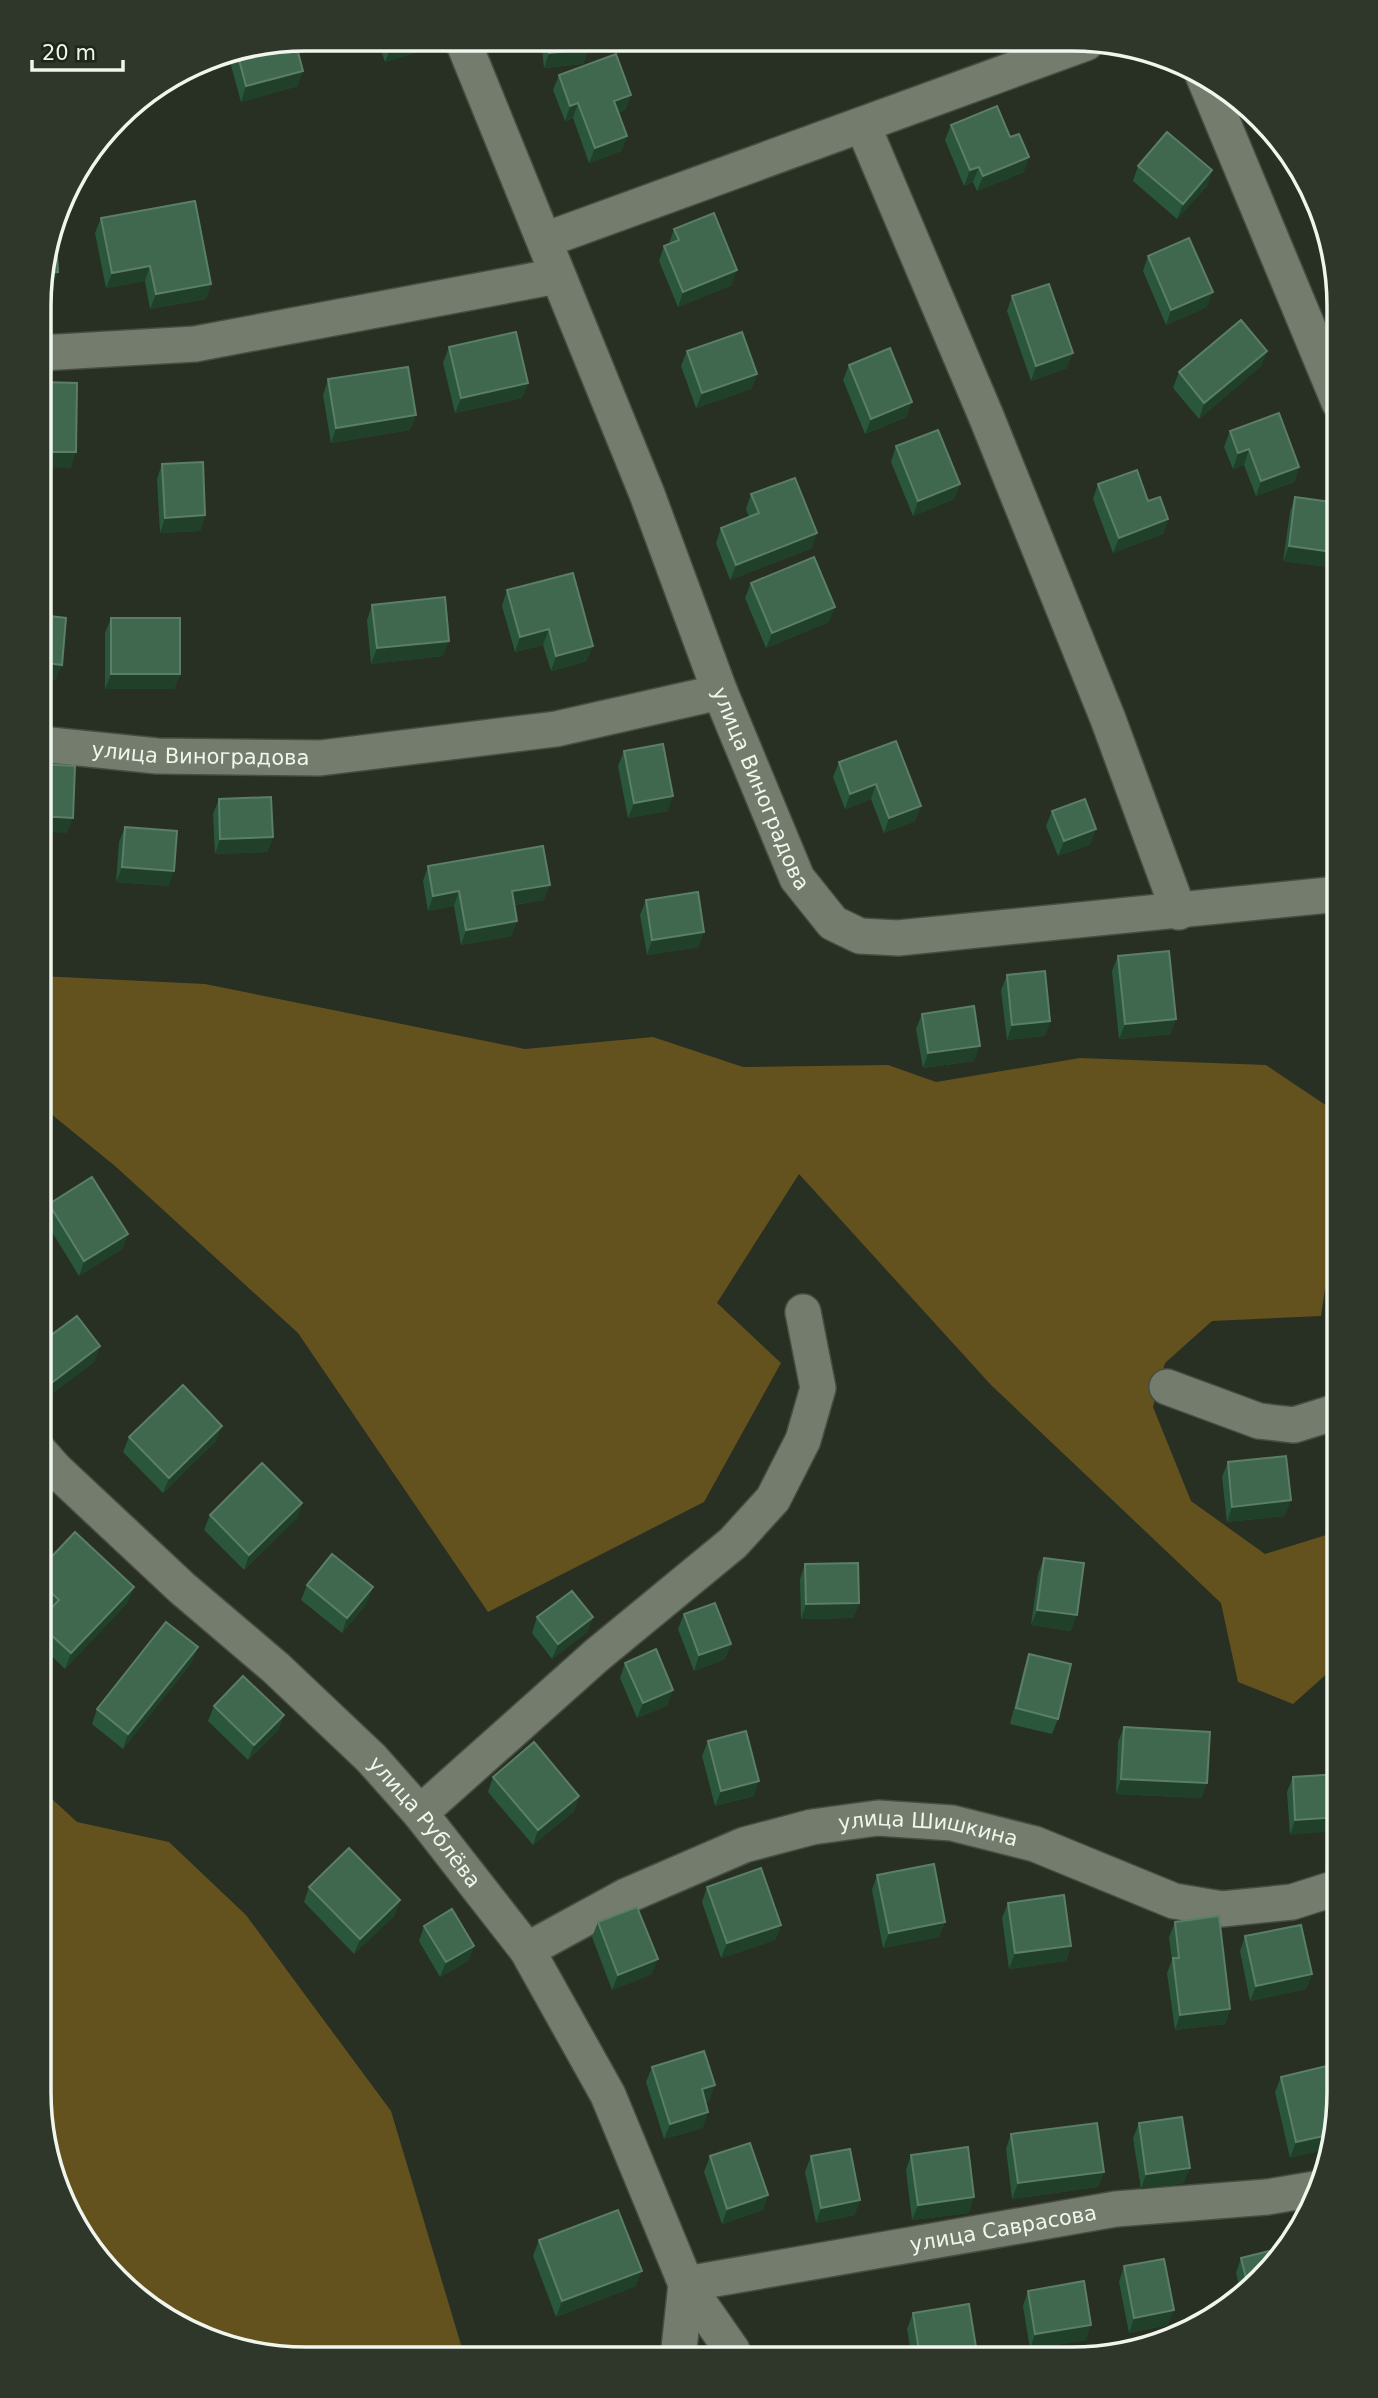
<svg xmlns="http://www.w3.org/2000/svg" width="1378" height="2398" font-family="'DejaVu Sans',sans-serif">
<style>
.forest{fill:#63511e}
.lines{fill:none;stroke-linecap:round;stroke-linejoin:round}
.street-casing{stroke:#474d42;stroke-width:38}
.street{stroke:#737c6d;stroke-width:35}
.wall{fill:#2a573c}
.shaded-wall{fill:#20402a}
.building{fill:#3f684f;stroke:#5b7e68;stroke-width:2}
.labels{text-anchor:middle;dominant-baseline:central;stroke-width:7;stroke-linejoin:round;paint-order:stroke}
.street-label{font-size:21px;fill:#f1f6ed;stroke:#1e2519}
.rim{fill:none;stroke:#f1f6ed;stroke-width:3.5}
</style>
<rect width="100%" height="100%" fill="#282f23"/>
<path class="forest" d="M 40,976 L 205,984 L 525,1049 L 653,1037 L 743,1067 L 888,1065 L 936,1082 L 1080,1058 L 1266,1065 L 1339,1114 L 1339,1196 L 1321,1316 L 1212,1321 L 1165,1363 L 1153,1407 L 1191,1501 L 1265,1554 L 1339,1531 L 1339,1663 L 1293,1704 L 1238,1682 L 1221,1603 L 991,1385 L 799,1174 L 717,1303 L 781,1363 L 704,1502 L 488,1612 L 298,1333 L 115,1166 L 40,1105 Z
M 39,1787 L 77,1822 L 169,1842 L 246,1915 L 391,2111 L 465,2358 L 271,2357 L 203,2339 L 143,2304 L 84,2241 L 53,2178 L 39,2092 Z"/>
<g class="lines">
<g class="street-casing">
<g id="street">
<path id="s1" d="M 462,39 L 647,494 L 720,692 L 797,878 L 833,923 L 860,936 L 898,938 L 1339,894"/>
<path d="M 1203,75 L 1339,402"/>
<path d="M 863,126 L 986,416 L 1108,719 L 1179,912"/>
<path d="M 545,240 L 1086,43"/>
<path d="M 41,353 L 195,344 L 557,276"/>
<path id="s2" d="M 40,744 L 157,756 L 320,758 L 556,729 L 720,692"/>
<path d="M 1167,1387 L 1259,1421 L 1294,1425 L 1339,1411"/>
<path id="s3" d="M 39,1451 L 55,1469 L 182,1588 L 276,1668 L 371,1758 L 420,1813 L 527,1950 L 608,2095 L 686,2284 L 732,2350 L 735,2359"/>
<path d="M 420,1813 L 597,1655 L 733,1543 L 773,1499 L 803,1440 L 818,1388 L 803,1312"/>
<path id="s4" d="M 527,1950 L 626,1896 L 744,1845 L 812,1827 L 878,1818 L 952,1823 L 1035,1844 L 1174,1901 L 1222,1909 L 1292,1902 L 1339,1887"/>
<path id="s5" d="M 686,2284 L 1116,2209 L 1267,2197 L 1321,2188"/>
<path d="M 678,2358 L 686,2284"/>
</g>
</g>
<use href="#street" class="street"/>
</g>
<path class="wall" d="M 377,39 L 431,39 L 428,49 L 385,62 Z
M 541,40 L 588,40 L 589,49 L 583,64 L 544,68 Z
M 295,41 L 298,86 L 241,102 L 229,58 L 231,53 Z
M 559,75 L 631,95 L 625,110 L 618,113 L 627,136 L 621,151 L 589,163 L 573,118 L 565,121 L 553,90 Z
M 951,125 L 1024,172 L 977,191 L 973,182 L 964,186 L 945,140 Z
M 1138,166 L 1212,170 L 1207,186 L 1177,219 L 1133,181 Z
M 101,218 L 211,284 L 206,299 L 150,309 L 145,281 L 106,288 L 95,233 Z
M 674,229 L 732,285 L 678,307 L 659,261 L 664,246 L 669,244 Z
M 1148,256 L 1207,307 L 1166,325 L 1143,271 Z
M 1012,296 L 1067,368 L 1031,381 L 1007,311 Z
M 449,347 L 528,383 L 522,398 L 455,413 L 443,363 Z
M 687,351 L 757,374 L 751,389 L 696,408 L 681,366 Z
M 1267,351 L 1261,366 L 1199,419 L 1173,388 L 1179,372 Z
M 849,365 L 907,417 L 865,434 L 843,380 Z
M 328,379 L 416,415 L 410,430 L 331,443 L 323,395 Z
M 1230,431 L 1299,467 L 1294,482 L 1256,496 L 1244,465 L 1233,469 L 1224,447 Z
M 896,446 L 960,484 L 954,499 L 913,516 L 891,462 Z
M 162,464 L 205,515 L 200,531 L 160,533 L 157,479 Z
M 1098,484 L 1168,519 L 1163,534 L 1113,553 L 1093,499 Z
M 751,494 L 812,548 L 730,580 L 716,543 L 721,528 L 749,517 L 746,509 Z
M 1295,497 L 1328,567 L 1283,561 L 1290,512 Z
M 751,583 L 829,622 L 766,648 L 745,598 Z
M 507,590 L 587,661 L 551,671 L 543,645 L 515,652 L 502,606 Z
M 372,605 L 443,656 L 371,664 L 367,620 Z
M 111,618 L 180,674 L 174,689 L 105,689 L 105,633 Z
M 624,751 L 668,811 L 628,818 L 618,766 Z
M 839,762 L 921,806 L 915,821 L 884,833 L 871,799 L 845,809 L 833,777 Z
M 219,799 L 273,837 L 267,852 L 215,854 L 213,814 Z
M 1052,811 L 1091,844 L 1058,856 L 1046,826 Z
M 125,827 L 169,886 L 116,882 L 119,842 Z
M 428,866 L 544,900 L 514,905 L 517,921 L 511,936 L 461,945 L 454,906 L 428,911 L 423,881 Z
M 646,900 L 699,947 L 647,955 L 640,915 Z
M 1118,956 L 1171,1034 L 1119,1039 L 1112,971 Z
M 1007,975 L 1050,1021 L 1045,1036 L 1007,1040 L 1001,990 Z
M 922,1014 L 974,1061 L 923,1068 L 916,1029 Z
M 49,1204 L 128,1234 L 122,1249 L 79,1276 L 44,1219 Z
M 39,1344 L 100,1346 L 94,1362 L 45,1399 L 39,1392 Z
M 129,1437 L 216,1441 L 163,1493 L 123,1452 Z
M 1228,1462 L 1285,1516 L 1227,1522 L 1222,1477 Z
M 302,1503 L 297,1518 L 244,1570 L 204,1530 L 210,1515 Z
M 1044,1558 L 1071,1631 L 1031,1625 L 1038,1574 Z
M 805,1564 L 859,1603 L 853,1618 L 801,1619 L 800,1579 Z
M 39,1570 L 128,1602 L 65,1669 L 39,1644 L 39,1621 L 49,1611 L 39,1601 Z
M 307,1585 L 367,1603 L 342,1633 L 301,1600 Z
M 684,1614 L 731,1644 L 725,1659 L 694,1671 L 678,1629 Z
M 537,1617 L 593,1617 L 587,1632 L 552,1659 L 532,1633 Z
M 1029,1654 L 1058,1719 L 1052,1734 L 1010,1724 L 1024,1669 Z
M 192,1662 L 123,1749 L 92,1724 L 97,1709 Z
M 625,1663 L 668,1705 L 637,1718 L 620,1678 Z
M 214,1706 L 284,1715 L 278,1730 L 248,1760 L 208,1721 Z
M 1124,1727 L 1202,1798 L 1116,1794 L 1118,1742 Z
M 708,1741 L 754,1796 L 715,1806 L 702,1756 Z
M 1339,1774 L 1290,1835 L 1287,1792 L 1293,1777 Z
M 493,1777 L 579,1796 L 574,1811 L 533,1845 L 488,1792 Z
M 877,1875 L 945,1922 L 939,1937 L 883,1948 L 872,1890 Z
M 309,1887 L 400,1900 L 394,1916 L 354,1954 L 304,1902 Z
M 707,1887 L 781,1925 L 775,1940 L 721,1958 L 702,1902 Z
M 1008,1903 L 1071,1946 L 1066,1961 L 1009,1969 L 1002,1918 Z
M 598,1922 L 652,1974 L 612,1990 L 592,1937 Z
M 1175,1922 L 1230,2009 L 1225,2024 L 1175,2030 L 1167,1973 L 1172,1960 L 1169,1937 Z
M 424,1926 L 474,1946 L 468,1961 L 440,1977 L 419,1941 Z
M 1245,1936 L 1312,1974 L 1306,1989 L 1250,2001 L 1240,1951 Z
M 1339,2063 L 1290,2158 L 1275,2092 L 1281,2077 Z
M 652,2067 L 710,2100 L 705,2102 L 703,2128 L 664,2139 L 646,2082 Z
M 1139,2123 L 1184,2183 L 1141,2189 L 1133,2138 Z
M 1011,2134 L 1104,2172 L 1098,2187 L 1012,2199 L 1006,2149 Z
M 911,2155 L 969,2213 L 912,2220 L 906,2170 Z
M 710,2156 L 768,2195 L 763,2210 L 722,2224 L 704,2172 Z
M 811,2156 L 855,2215 L 816,2223 L 805,2172 Z
M 539,2240 L 636,2286 L 556,2317 L 533,2256 Z
M 1284,2255 L 1242,2297 L 1236,2273 L 1241,2258 Z
M 1124,2266 L 1168,2325 L 1129,2333 L 1119,2282 Z
M 1028,2291 L 1086,2340 L 1030,2349 L 1023,2306 Z
M 913,2313 L 972,2359 L 912,2359 L 907,2329 Z"/>
<path class="shaded-wall" d="M 415,39 L 431,39 L 428,49 L 385,62 L 391,47 Z
M 589,49 L 583,64 L 544,68 L 549,53 Z
M 303,71 L 298,86 L 241,102 L 246,86 Z
M 631,95 L 625,110 L 609,116 L 614,101 Z
M 578,103 L 573,118 L 565,121 L 570,106 Z
M 627,136 L 621,151 L 589,163 L 595,148 Z
M 1029,157 L 1024,172 L 977,191 L 983,176 Z
M 979,167 L 973,182 L 964,186 L 970,170 Z
M 1212,170 L 1207,186 L 1177,219 L 1183,204 Z
M 150,266 L 145,281 L 106,288 L 112,273 Z
M 737,270 L 732,285 L 678,307 L 683,292 Z
M 58,272 L 52,287 L 41,287 L 41,273 Z
M 211,284 L 206,299 L 150,309 L 156,294 Z
M 1213,292 L 1207,307 L 1166,325 L 1171,310 Z
M 1267,351 L 1261,366 L 1199,419 L 1204,403 Z
M 1073,353 L 1067,368 L 1031,381 L 1036,366 Z
M 757,374 L 751,389 L 696,408 L 702,393 Z
M 528,383 L 522,398 L 455,413 L 461,398 Z
M 912,402 L 907,417 L 865,434 L 871,419 Z
M 416,415 L 410,430 L 331,443 L 336,428 Z
M 1249,449 L 1244,465 L 1233,469 L 1238,453 Z
M 41,452 L 76,452 L 71,468 L 40,467 Z
M 1299,467 L 1294,482 L 1256,496 L 1261,481 Z
M 960,484 L 954,499 L 913,516 L 918,501 Z
M 205,515 L 200,531 L 160,533 L 165,518 Z
M 1168,519 L 1163,534 L 1113,553 L 1119,538 Z
M 817,533 L 812,548 L 730,580 L 736,565 Z
M 1289,546 L 1333,552 L 1328,567 L 1283,561 Z
M 835,607 L 829,622 L 766,648 L 772,633 Z
M 549,629 L 543,645 L 515,652 L 520,637 Z
M 449,641 L 443,656 L 371,664 L 377,648 Z
M 593,646 L 587,661 L 551,671 L 556,656 Z
M 40,662 L 62,665 L 56,680 L 40,678 Z
M 111,674 L 180,674 L 174,689 L 105,689 Z
M 876,784 L 871,799 L 845,809 L 850,794 Z
M 673,796 L 668,811 L 628,818 L 634,803 Z
M 921,806 L 915,821 L 884,833 L 889,818 Z
M 40,816 L 73,818 L 67,833 L 40,832 Z
M 1096,829 L 1091,844 L 1058,856 L 1064,841 Z
M 273,837 L 267,852 L 215,854 L 220,839 Z
M 122,867 L 174,871 L 169,886 L 116,882 Z
M 550,885 L 544,900 L 506,906 L 512,891 Z
M 459,891 L 454,906 L 428,911 L 433,896 Z
M 517,921 L 511,936 L 461,945 L 466,930 Z
M 704,932 L 699,947 L 647,955 L 652,940 Z
M 1176,1019 L 1171,1034 L 1119,1039 L 1125,1024 Z
M 1050,1021 L 1045,1036 L 1007,1040 L 1012,1025 Z
M 980,1046 L 974,1061 L 923,1068 L 928,1053 Z
M 128,1234 L 122,1249 L 79,1276 L 84,1261 Z
M 100,1346 L 94,1362 L 45,1399 L 50,1384 Z
M 222,1426 L 216,1441 L 163,1493 L 169,1478 Z
M 1291,1500 L 1285,1516 L 1227,1522 L 1232,1507 Z
M 302,1503 L 297,1518 L 244,1570 L 249,1555 Z
M 134,1587 L 128,1602 L 65,1669 L 71,1653 Z
M 373,1587 L 367,1603 L 342,1633 L 347,1618 Z
M 859,1603 L 853,1618 L 801,1619 L 806,1604 Z
M 1037,1610 L 1077,1615 L 1071,1631 L 1031,1625 Z
M 593,1617 L 587,1632 L 552,1659 L 558,1644 Z
M 731,1644 L 725,1659 L 694,1671 L 699,1655 Z
M 198,1647 L 192,1662 L 123,1749 L 128,1734 Z
M 673,1690 L 668,1705 L 637,1718 L 643,1703 Z
M 284,1715 L 278,1730 L 248,1760 L 254,1745 Z
M 1121,1779 L 1207,1783 L 1202,1798 L 1116,1794 Z
M 759,1781 L 754,1796 L 715,1806 L 721,1791 Z
M 579,1796 L 574,1811 L 533,1845 L 538,1830 Z
M 1339,1817 L 1339,1831 L 1290,1835 L 1295,1820 Z
M 400,1900 L 394,1916 L 354,1954 L 360,1939 Z
M 945,1922 L 939,1937 L 883,1948 L 889,1933 Z
M 781,1925 L 775,1940 L 721,1958 L 727,1943 Z
M 474,1946 L 468,1961 L 440,1977 L 446,1962 Z
M 1071,1946 L 1066,1961 L 1009,1969 L 1015,1953 Z
M 658,1959 L 652,1974 L 612,1990 L 618,1975 Z
M 1312,1974 L 1306,1989 L 1250,2001 L 1256,1986 Z
M 1230,2009 L 1225,2024 L 1175,2030 L 1180,2015 Z
M 715,2085 L 710,2100 L 696,2105 L 702,2089 Z
M 708,2112 L 703,2128 L 664,2139 L 670,2124 Z
M 1333,2134 L 1330,2149 L 1290,2158 L 1296,2142 Z
M 1190,2168 L 1184,2183 L 1141,2189 L 1146,2174 Z
M 1104,2172 L 1098,2187 L 1012,2199 L 1018,2183 Z
M 768,2195 L 763,2210 L 722,2224 L 727,2209 Z
M 974,2197 L 969,2213 L 912,2220 L 918,2205 Z
M 860,2200 L 855,2215 L 816,2223 L 821,2208 Z
M 642,2271 L 636,2286 L 556,2317 L 562,2301 Z
M 1174,2310 L 1168,2325 L 1129,2333 L 1134,2318 Z
M 1091,2325 L 1086,2340 L 1030,2349 L 1035,2334 Z
M 976,2347 L 972,2359 L 919,2359 L 920,2357 Z"/>
<path class="building" d="M 388,39 L 415,39 L 391,47 Z
M 548,40 L 588,40 L 589,49 L 549,53 Z
M 295,41 L 303,71 L 246,86 L 237,52 Z
M 616,54 L 631,95 L 614,101 L 627,136 L 595,148 L 578,103 L 570,106 L 559,75 Z
M 997,106 L 1010,137 L 1019,134 L 1029,157 L 983,176 L 979,167 L 970,170 L 951,125 Z
M 1167,132 L 1212,170 L 1183,204 L 1138,166 Z
M 195,201 L 211,284 L 156,294 L 150,266 L 112,273 L 101,218 Z
M 714,213 L 737,270 L 683,292 L 664,246 L 679,240 L 674,229 Z
M 55,224 L 58,272 L 41,273 L 41,272 Z
M 1189,238 L 1213,292 L 1171,310 L 1148,256 Z
M 1049,284 L 1073,353 L 1036,366 L 1012,296 Z
M 1241,320 L 1267,351 L 1204,403 L 1179,372 Z
M 516,332 L 528,383 L 461,398 L 449,347 Z
M 742,332 L 757,374 L 702,393 L 687,351 Z
M 890,348 L 912,402 L 871,419 L 849,365 Z
M 408,367 L 416,415 L 336,428 L 328,379 Z
M 41,382 L 77,383 L 76,452 L 41,452 Z
M 1279,413 L 1299,467 L 1261,481 L 1249,449 L 1238,453 L 1230,431 Z
M 938,430 L 960,484 L 918,501 L 896,446 Z
M 203,462 L 205,515 L 165,518 L 162,464 Z
M 1137,470 L 1148,501 L 1160,497 L 1168,519 L 1119,538 L 1098,484 Z
M 795,478 L 817,533 L 736,565 L 721,528 L 759,513 L 751,494 Z
M 1295,497 L 1339,503 L 1333,552 L 1289,546 Z
M 814,557 L 835,607 L 772,633 L 751,583 Z
M 573,573 L 593,646 L 556,656 L 549,629 L 520,637 L 507,590 Z
M 445,597 L 449,641 L 377,648 L 372,605 Z
M 40,615 L 66,618 L 62,665 L 40,662 Z
M 111,618 L 180,618 L 180,674 L 111,674 Z
M 896,741 L 921,806 L 889,818 L 876,784 L 850,794 L 839,762 Z
M 663,744 L 673,796 L 634,803 L 624,751 Z
M 40,764 L 75,766 L 73,818 L 40,816 Z
M 271,797 L 273,837 L 220,839 L 219,799 Z
M 1085,799 L 1096,829 L 1064,841 L 1052,811 Z
M 125,827 L 177,831 L 174,871 L 122,867 Z
M 543,846 L 550,885 L 512,891 L 517,921 L 466,930 L 459,891 L 433,896 L 428,866 Z
M 698,892 L 704,932 L 652,940 L 646,900 Z
M 1169,951 L 1176,1019 L 1125,1024 L 1118,956 Z
M 1045,971 L 1050,1021 L 1012,1025 L 1007,975 Z
M 974,1006 L 980,1046 L 928,1053 L 922,1014 Z
M 92,1177 L 128,1234 L 84,1261 L 49,1204 Z
M 77,1316 L 100,1346 L 50,1384 L 39,1369 L 39,1344 Z
M 183,1385 L 222,1426 L 169,1478 L 129,1437 Z
M 1286,1456 L 1291,1500 L 1232,1507 L 1228,1462 Z
M 262,1463 L 302,1503 L 249,1555 L 210,1515 Z
M 75,1532 L 134,1587 L 71,1653 L 39,1624 L 39,1621 L 59,1600 L 39,1581 L 39,1570 Z
M 332,1554 L 373,1587 L 347,1618 L 307,1585 Z
M 1044,1558 L 1084,1563 L 1077,1615 L 1037,1610 Z
M 858,1563 L 859,1603 L 806,1604 L 805,1564 Z
M 572,1591 L 593,1617 L 558,1644 L 537,1617 Z
M 715,1603 L 731,1644 L 699,1655 L 684,1614 Z
M 166,1622 L 198,1647 L 128,1734 L 97,1709 Z
M 656,1649 L 673,1690 L 643,1703 L 625,1663 Z
M 1029,1654 L 1071,1664 L 1058,1719 L 1016,1708 Z
M 243,1676 L 284,1715 L 254,1745 L 214,1706 Z
M 1124,1727 L 1210,1732 L 1207,1783 L 1121,1779 Z
M 746,1731 L 759,1781 L 721,1791 L 708,1741 Z
M 534,1742 L 579,1796 L 538,1830 L 493,1777 Z
M 1339,1774 L 1339,1817 L 1295,1820 L 1293,1777 Z
M 349,1848 L 400,1900 L 360,1939 L 309,1887 Z
M 934,1864 L 945,1922 L 889,1933 L 877,1875 Z
M 761,1868 L 781,1925 L 727,1943 L 707,1887 Z
M 1064,1895 L 1071,1946 L 1015,1953 L 1008,1903 Z
M 637,1907 L 658,1959 L 618,1975 L 598,1922 Z
M 452,1909 L 474,1946 L 446,1962 L 424,1926 Z
M 1219,1916 L 1230,2009 L 1180,2015 L 1173,1958 L 1179,1958 L 1175,1922 Z
M 1301,1925 L 1312,1974 L 1256,1986 L 1245,1936 Z
M 704,2051 L 715,2085 L 702,2089 L 708,2112 L 670,2124 L 652,2067 Z
M 1339,2063 L 1339,2110 L 1333,2134 L 1296,2142 L 1281,2077 Z
M 1182,2117 L 1190,2168 L 1146,2174 L 1139,2123 Z
M 1097,2123 L 1104,2172 L 1018,2183 L 1011,2134 Z
M 750,2143 L 768,2195 L 727,2209 L 710,2156 Z
M 968,2147 L 974,2197 L 918,2205 L 911,2155 Z
M 850,2149 L 860,2200 L 821,2208 L 811,2156 Z
M 618,2210 L 642,2271 L 562,2301 L 539,2240 Z
M 1289,2246 L 1284,2255 L 1249,2290 L 1241,2258 Z
M 1164,2259 L 1174,2310 L 1134,2318 L 1124,2266 Z
M 1084,2281 L 1091,2325 L 1035,2334 L 1028,2291 Z
M 969,2304 L 976,2347 L 920,2357 L 913,2313 Z"/>
<g class="labels">
<g class="street-label">
<text stroke="none"><textPath href="#s2" startOffset="161">улица Виноградова</textPath></text>
<text stroke="none"><textPath href="#s1" startOffset="807">улица Виноградова</textPath></text>
<text stroke="none"><textPath href="#s3" startOffset="536">улица Рублёва</textPath></text>
<text stroke="none"><textPath href="#s4" startOffset="429">улица Шишкина</textPath></text>
<text stroke="none"><textPath href="#s5" startOffset="322">улица Саврасова</textPath></text>
</g>
</g>
<path d="M0 0H1378V2398H0ZM306 51H1072A255 255 0 0 1 1327 306V2092A255 255 0 0 1 1072 2347H306A255 255 0 0 1 51 2092V306A255 255 0 0 1 306 51Z" fill="#2f362a" fill-rule="evenodd"/>
<path class="rim" d="M306 51H1072A255 255 0 0 1 1327 306V2092A255 255 0 0 1 1072 2347H306A255 255 0 0 1 51 2092V306A255 255 0 0 1 306 51Z"/>
<path d="M32 60v10h91v-10" fill="none" stroke="#f1f6ed" stroke-width="3.5"/>
<text x="42" y="60" font-size="21" fill="#f1f6ed" stroke="#1e2519" stroke-width="5" paint-order="stroke">20 m</text>
</svg>
